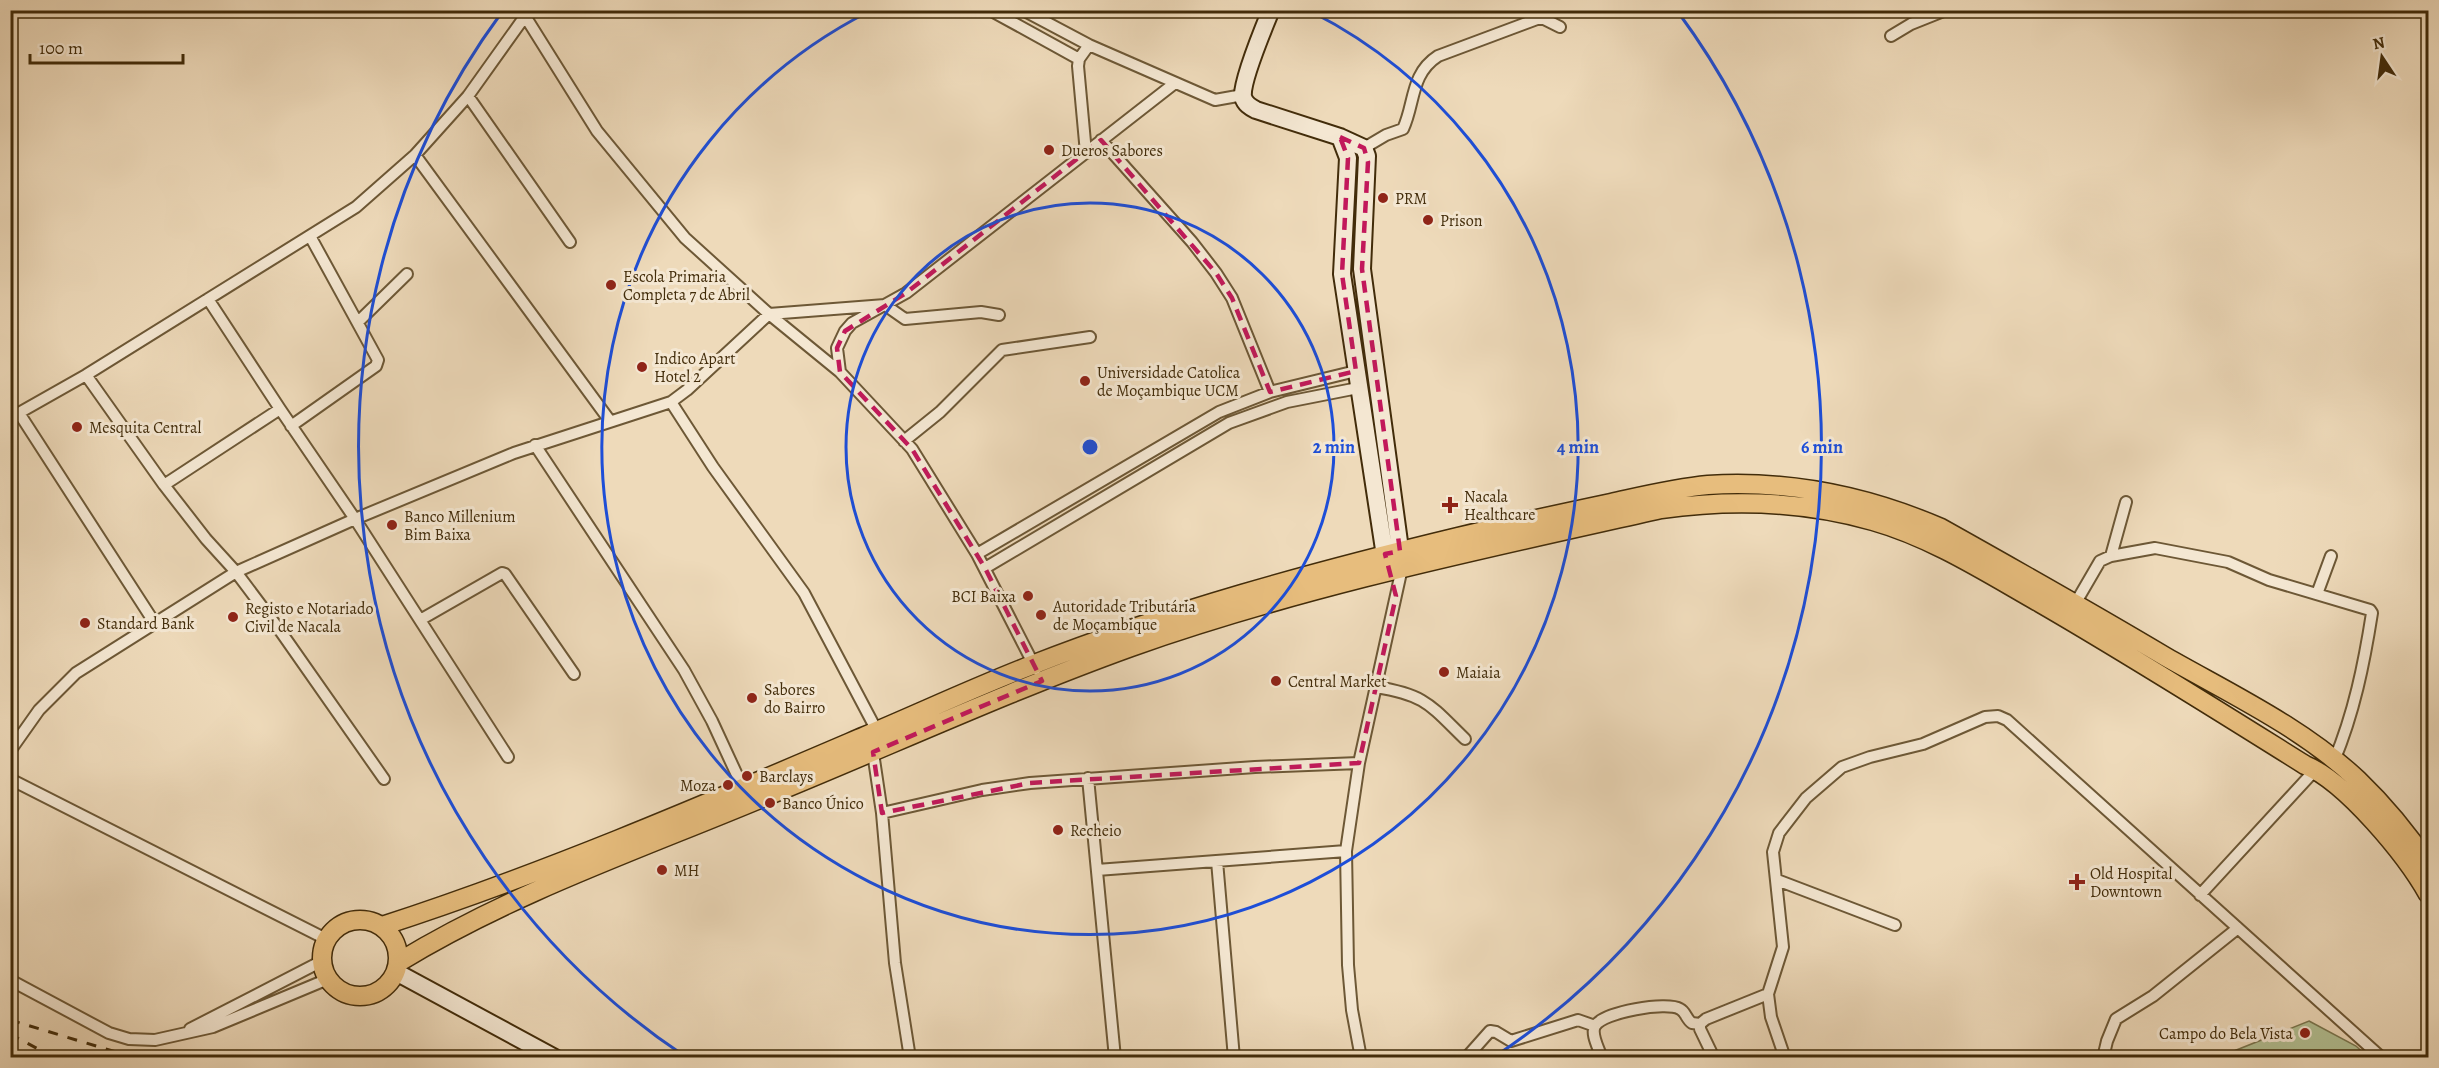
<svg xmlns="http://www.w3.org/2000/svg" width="2439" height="1068" font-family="Alegreya,serif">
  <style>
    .green { fill: #b3c194; stroke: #7a764f; stroke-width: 1.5 }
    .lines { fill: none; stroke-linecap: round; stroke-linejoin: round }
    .street-casing { stroke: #6d5836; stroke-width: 14 }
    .secondary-casing { stroke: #422c0a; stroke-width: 20 }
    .primary-casing { stroke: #422c0a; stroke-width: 21 }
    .street { stroke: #f4e7d2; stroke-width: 10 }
    .secondary { stroke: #f4e7d2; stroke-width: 16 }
    .primary { stroke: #e7bd7d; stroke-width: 18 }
    .rail { stroke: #422c0a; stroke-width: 3; stroke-dasharray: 10 10; stroke-linecap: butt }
    .marked { fill: none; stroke: #c2185b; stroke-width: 4.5; stroke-dasharray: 12 8; stroke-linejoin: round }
    .ring { fill: none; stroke: #1d4ed8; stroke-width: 3 }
    .poi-dot { fill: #8f2418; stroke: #f4e7d2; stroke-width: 2 }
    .labels { text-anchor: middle; stroke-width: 6; stroke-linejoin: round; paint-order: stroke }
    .poi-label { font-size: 16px; fill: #422c0a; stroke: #f4e7d2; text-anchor: start }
    .centre { fill: #1d4ed8; stroke: #f4e7d2; stroke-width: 3 }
    .ring-label { font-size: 18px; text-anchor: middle; font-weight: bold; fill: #1d4ed8; stroke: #f4e7d2; stroke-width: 6; stroke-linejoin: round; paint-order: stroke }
  </style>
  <rect width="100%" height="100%" fill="#eedaba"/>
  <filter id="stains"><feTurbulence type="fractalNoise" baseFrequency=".00333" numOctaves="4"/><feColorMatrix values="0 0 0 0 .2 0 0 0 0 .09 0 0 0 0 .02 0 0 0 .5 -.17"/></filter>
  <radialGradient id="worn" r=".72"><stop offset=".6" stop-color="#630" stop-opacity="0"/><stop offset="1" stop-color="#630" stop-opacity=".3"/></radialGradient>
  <path class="green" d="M2309 1021 2356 1046 2368 1057H2229L2234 1051Z"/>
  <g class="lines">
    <g class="street-casing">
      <path id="street" d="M990 10 1079 59
        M1023 10 1089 45 1215 100 1243 95
        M525 16 597 131 685 238 769 314 840 372 912 449 977 554 1036 669
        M1891 36 1911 24 1946 10
        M468 96 570 242
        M1101 140 1192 242 1216 273 1232 298 1270 392
        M1364 148 1386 135 1403 129C1415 104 1410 74 1438 56L1537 19H1544L1560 27
        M1086 153 1078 66 1079 59 1089 45
        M415 155 610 421
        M208 299 280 409 355 519 508 757
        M358 322 407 274
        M840 372 837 348 845 331 852 323 906 293 1175 83
        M86 375 164 485 206 539 236 572 281 632 384 779
        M671 402 713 467 804 593 877 731
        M19 413 154 622
        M10 418 86 375 356 207 415 155 468 96 528 12
        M291 426 376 366 378 360 310 236
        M904 441 940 412 1002 350 1090 337
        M535 445 684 670 712 721 743 788
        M164 485 280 409
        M977 554 1219 412 1270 392 1356 371
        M2111 556 2126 502
        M985 568 1229 423 1287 402 1358 388
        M2317 594 2331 556
        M2075 604 2100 561 2111 556 2155 548 2228 562 2269 580 2370 610 2372 613C2364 664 2354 713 2334 761
        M420 620 502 573 505 574 574 674
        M1376 687C1426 695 1430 705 1465 739
        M872 746 882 813 895 963 910 1058
        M10 751 39 710 76 673 236 572 355 519 514 453 671 402 687 390 769 314 885 305 905 319 981 312 999 315
        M1088 778 1115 1058
        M10 779 326 939
        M882 813 982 790 1030 783 1255 767 1359 763
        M1217 861 1234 1058
        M1097 870 1346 851
        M1777 880 1895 925
        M2200 895 2316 769
        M10 980 109 1033 129 1039 155 1040 213 1027 328 979
        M190 1029 322 961
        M1600 1053C1597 1045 1591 1033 1595 1026 1603 1012 1667 1001 1680 1009 1686 1012 1686 1019 1692 1023L1700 1024
        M1361 1058 1352 1010 1348 965 1346 851 1359 763 1402 568
        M1466 1058 1490 1031 1496 1032 1511 1041 1578 1020 1595 1026
        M1714 1058 1700 1029V1024L1706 1019 1768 994
        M1785 1058 1771 1017 1768 994 1783 947 1773 852 1779 833 1806 798 1842 767 1870 757 1923 744 1985 717 1998 716 2007 720 2382 1058
        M2103 1058 2107 1041 2116 1019 2153 996 2238 928"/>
    </g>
    <g class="secondary-casing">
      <path id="secondary" d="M1271 10C1264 27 1241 82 1243 97 1245 104 1250 107 1256 110L1340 137 1364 148 1367 156 1362 269 1402 564
        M1340 137 1348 158 1342 274 1387 569
        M396 972 555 1058"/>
    </g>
    <g class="primary-casing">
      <path id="primary" d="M322 958a38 38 0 1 1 76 0a38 38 0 1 1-76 0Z
        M382 926C546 873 706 804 865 736 920 713 975 687 1032 665 1170 611 1313 572 1458 537 1508 525 1559 514 1611 503 1643 496 1675 488 1708 485 1788 480 1867 496 1941 528 2016 570 2092 613 2166 657 2231 694 2303 728 2358 780 2384 805 2408 834 2428 864
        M399 962C512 893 640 849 762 798 885 748 1006 692 1131 647 1304 586 1483 549 1661 509 1733 499 1803 501 1873 521 1933 538 1987 573 2040 603 2130 655 2217 710 2305 765 2346 782 2406 855 2428 894"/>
    </g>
    <use href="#street" class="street"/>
    <use href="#secondary" class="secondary"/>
    <use href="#primary" class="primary"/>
    <path class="rail" d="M10 1020 136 1058
      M10 1034 55 1058"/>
  </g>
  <path class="marked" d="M1340 137 1364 148 1368 162 1362 269 1400 551 1385 554 1396 596 1359 763 1030 783 882 813 873 752 1042 681 985 568 912 449 840 372 837 348 845 331 906 293 1101 140 1216 273 1232 298 1270 392 1356 371 1342 274 1348 158Z"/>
  <g class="ring">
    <circle cx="1090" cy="447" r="244"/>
    <path d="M1312 12A488 488 0 1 1 868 12"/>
    <path d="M686 1057A732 732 0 0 1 502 12M1678 12A732 732 0 0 1 1494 1057"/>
  </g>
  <g class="poi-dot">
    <circle cx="1049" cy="150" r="6"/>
    <circle cx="1383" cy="198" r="6"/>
    <circle cx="1428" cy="220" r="6"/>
    <circle cx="611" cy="285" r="6"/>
    <circle cx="642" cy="367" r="6"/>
    <circle cx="1085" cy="381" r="6"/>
    <circle cx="77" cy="427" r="6"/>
    <path d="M1447 496h6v6h6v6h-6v6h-6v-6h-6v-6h6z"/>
    <circle cx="392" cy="525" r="6"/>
    <circle cx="1028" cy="596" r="6"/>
    <circle cx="1041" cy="615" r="6"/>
    <circle cx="233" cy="617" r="6"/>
    <circle cx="85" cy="623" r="6"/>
    <circle cx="1444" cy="672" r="6"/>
    <circle cx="1276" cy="681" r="6"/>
    <circle cx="752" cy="698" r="6"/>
    <circle cx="747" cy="776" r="6"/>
    <circle cx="728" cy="785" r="6"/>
    <circle cx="770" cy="803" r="6"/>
    <circle cx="1058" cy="830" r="6"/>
    <circle cx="662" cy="870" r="6"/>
    <path d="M2074 873h6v6h6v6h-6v6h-6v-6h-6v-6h6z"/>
    <circle cx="2305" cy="1033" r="6"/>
  </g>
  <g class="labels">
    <g class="poi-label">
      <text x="1061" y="156">Dueros Sabores</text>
      <text x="1395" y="204">PRM</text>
      <text x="1440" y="226">Prison</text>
      <text x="623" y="282">Escola Primaria<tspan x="623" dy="18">Completa 7 de Abril</tspan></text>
      <text x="654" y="364">Indico Apart<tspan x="654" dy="18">Hotel 2</tspan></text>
      <text x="1097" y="378">Universidade Catolica<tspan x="1097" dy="18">de Moçambique UCM</tspan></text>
      <text x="89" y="433">Mesquita Central</text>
      <text x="1464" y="502">Nacala<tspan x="1464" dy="18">Healthcare</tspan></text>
      <text x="404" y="522">Banco Millenium<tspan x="404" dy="18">Bim Baixa</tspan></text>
      <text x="1016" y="602" text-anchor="end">BCI Baixa</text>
      <text x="1053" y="612">Autoridade Tributária<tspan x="1053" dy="18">de Moçambique</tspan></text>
      <text x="245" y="614">Registo e Notariado<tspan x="245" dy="18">Civil de Nacala</tspan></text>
      <text x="97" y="629">Standard Bank</text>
      <text x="1456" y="678">Maiaia</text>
      <text x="1288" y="687">Central Market</text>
      <text x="764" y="695">Sabores<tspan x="764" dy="18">do Bairro</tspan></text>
      <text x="759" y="782">Barclays</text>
      <text x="716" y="791" text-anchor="end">Moza</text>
      <text x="782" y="809">Banco Único</text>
      <text x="1070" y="836">Recheio</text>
      <text x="674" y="876">MH</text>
      <text x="2090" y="879">Old Hospital<tspan x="2090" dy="18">Downtown</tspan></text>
      <text x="2293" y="1039" text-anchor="end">Campo do Bela Vista</text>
    </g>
  </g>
  <circle cx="1090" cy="447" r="9" class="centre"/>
  <g class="ring-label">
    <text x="1334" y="453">2 min</text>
    <text x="1578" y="453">4 min</text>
    <text x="1822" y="453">6 min</text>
  </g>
  <rect width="2439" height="1068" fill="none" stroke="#eedaba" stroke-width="36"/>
  <rect x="12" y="12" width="2415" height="1044" fill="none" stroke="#422c0a" stroke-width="3"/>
  <rect x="18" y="18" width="2403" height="1032" fill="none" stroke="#422c0a" stroke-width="1.5"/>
  <g transform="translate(2382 57) rotate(347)" stroke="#f4e7d2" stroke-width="4.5" paint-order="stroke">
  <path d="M0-4.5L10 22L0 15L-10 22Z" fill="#422c0a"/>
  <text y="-9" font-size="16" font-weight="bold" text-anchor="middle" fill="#422c0a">N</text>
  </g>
  <path d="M30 54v9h153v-9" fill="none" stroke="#422c0a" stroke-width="3"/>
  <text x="39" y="54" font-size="18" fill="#422c0a" stroke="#f4e7d2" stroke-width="4.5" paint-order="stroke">100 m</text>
  <rect width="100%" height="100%" filter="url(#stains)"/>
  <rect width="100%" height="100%" fill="url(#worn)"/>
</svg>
